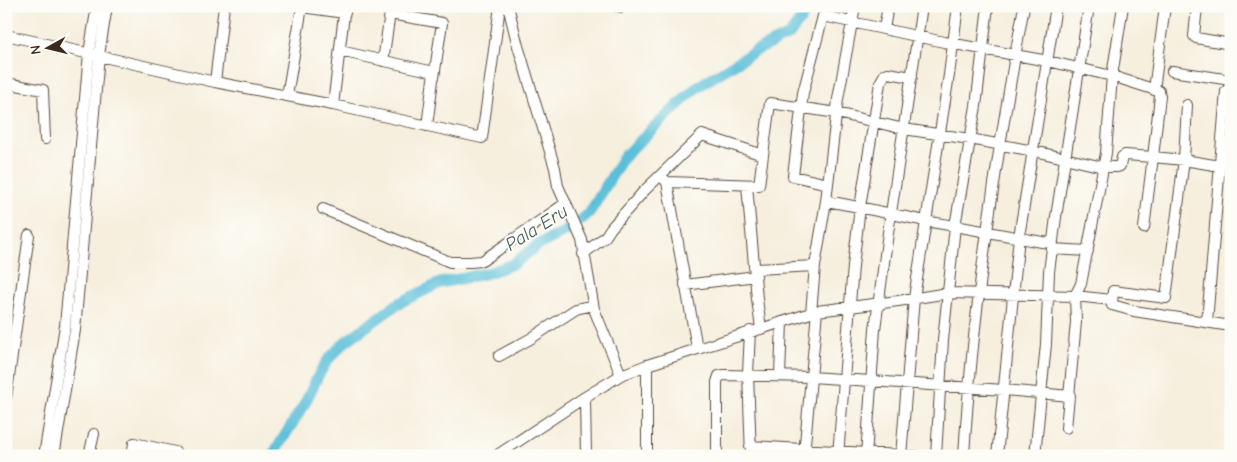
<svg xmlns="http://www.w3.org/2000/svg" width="1237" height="462" font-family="'Comic Neue',sans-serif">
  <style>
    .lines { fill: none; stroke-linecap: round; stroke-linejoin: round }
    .river { stroke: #5bbfd9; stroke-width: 11 }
    .minor-casing { stroke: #57483b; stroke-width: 12 }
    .minor { stroke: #fff; stroke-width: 10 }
    .labels { text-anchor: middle; stroke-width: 4; stroke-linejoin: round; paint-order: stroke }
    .water-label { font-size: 19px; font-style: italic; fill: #465e5f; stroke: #fdfcf7 }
  </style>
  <rect width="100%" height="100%" fill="#fdfcf7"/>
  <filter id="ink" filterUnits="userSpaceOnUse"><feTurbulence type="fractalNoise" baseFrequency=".02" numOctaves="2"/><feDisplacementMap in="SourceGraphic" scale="10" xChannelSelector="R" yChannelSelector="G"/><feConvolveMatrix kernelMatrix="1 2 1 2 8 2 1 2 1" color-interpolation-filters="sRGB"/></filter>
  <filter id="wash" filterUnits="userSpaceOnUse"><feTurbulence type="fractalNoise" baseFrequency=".0096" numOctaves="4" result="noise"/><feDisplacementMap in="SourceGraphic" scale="20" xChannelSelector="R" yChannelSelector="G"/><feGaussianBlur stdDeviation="1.12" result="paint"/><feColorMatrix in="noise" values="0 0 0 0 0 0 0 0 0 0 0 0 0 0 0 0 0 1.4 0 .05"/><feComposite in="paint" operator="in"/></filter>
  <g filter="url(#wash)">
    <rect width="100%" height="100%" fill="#f6efde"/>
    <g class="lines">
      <path class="river" d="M272 456 304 405 318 376 327 361 345 342 399 303 440 283 488 273 513 264 540 244 572 228 590 212 624 156 697 87 757 50 789 35 811 6"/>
    </g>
  </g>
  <g filter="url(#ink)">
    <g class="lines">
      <g class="minor-casing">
        <path id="minor" d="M508 6 518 46 555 168 558 186 582 240 594 309 621 375 585 397 586 456
          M617 6 622 7
          M855 6 838 99 826 201C870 208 912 220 955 226L976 106 988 6
          M1197 6 1194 36 1196 38 1231 44
          M390 14 442 23 434 77
          M884 29 888 6
          M6 35 215 82 333 105 482 138 500 6
          M340 51 434 72 427 126
          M383 61 391 6
          M1172 71 1231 80
          M215 82 224 6
          M6 83 43 90 45 139
          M1154 90 1165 6
          M287 96 302 7 345 13
          M333 105 345 6
          M1187 105 1184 160 1220 166
          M663 178 667 182 759 185 763 155
          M667 182 697 348
          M828 184 793 176 803 93 823 16 944 42 1048 61 1112 76 1159 91 1160 96 1153 157 1184 160 1166 298 1113 291 1112 305 1134 311 1231 326
          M747 185 757 299 761 329
          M323 209 450 262H470L482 261 566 203
          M1052 249 1088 251
          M583 254 605 237 611 228 644 191 702 135 763 155 770 103 837 113 904 129 970 139 1034 151 1103 167H1117L1120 166 1122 157 1125 155 1153 157 1144 228
          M755 269 815 266
          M685 285 756 276
          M811 313 815 266 826 201
          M1207 322 1226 91
          M750 331 748 374 751 456
          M499 356 530 339 576 309 593 305
          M647 365 817 311 898 301 948 293 1075 296 1112 300
          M621 375 647 365V456
          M780 375 782 322
          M6 398 29 235
          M1066 428 1076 322 1075 296 1081 284 1106 153 1112 76 1123 6
          M750 446 916 456
          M804 455 817 311
          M44 456 65 326 89 53 97 6
          M54 456 75 330 99 55 107 6
          M89 456 94 434
          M132 456 134 443 175 452V456
          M499 456V454L585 397
          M717 456V382L719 376 724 375 811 377 1004 390 1070 396
          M838 456 853 266 860 207 880 83 885 74 888 73 912 77
          M866 456 875 329 888 233 922 6
          M901 456 914 298 949 75 958 6
          M936 456 943 340 955 226 1042 242 1053 243
          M964 456C973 304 997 155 1024 6
          M997 456 1019 237 1056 6
          M1035 456 1046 344 1049 272 1056 217 1089 6"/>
      </g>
      <use href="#minor" class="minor"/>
    </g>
  </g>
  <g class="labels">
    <g class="water-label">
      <text transform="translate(536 227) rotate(-32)" y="7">Pala Eru</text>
    </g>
  </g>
  <rect width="1237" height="462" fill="none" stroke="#fdfcf7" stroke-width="25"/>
  <g transform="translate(48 48) rotate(262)" stroke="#fdfcf7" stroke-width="4" paint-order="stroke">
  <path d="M0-4L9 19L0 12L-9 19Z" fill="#3b2a1e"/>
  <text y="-8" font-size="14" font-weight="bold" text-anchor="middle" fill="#3b2a1e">N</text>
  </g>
</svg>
